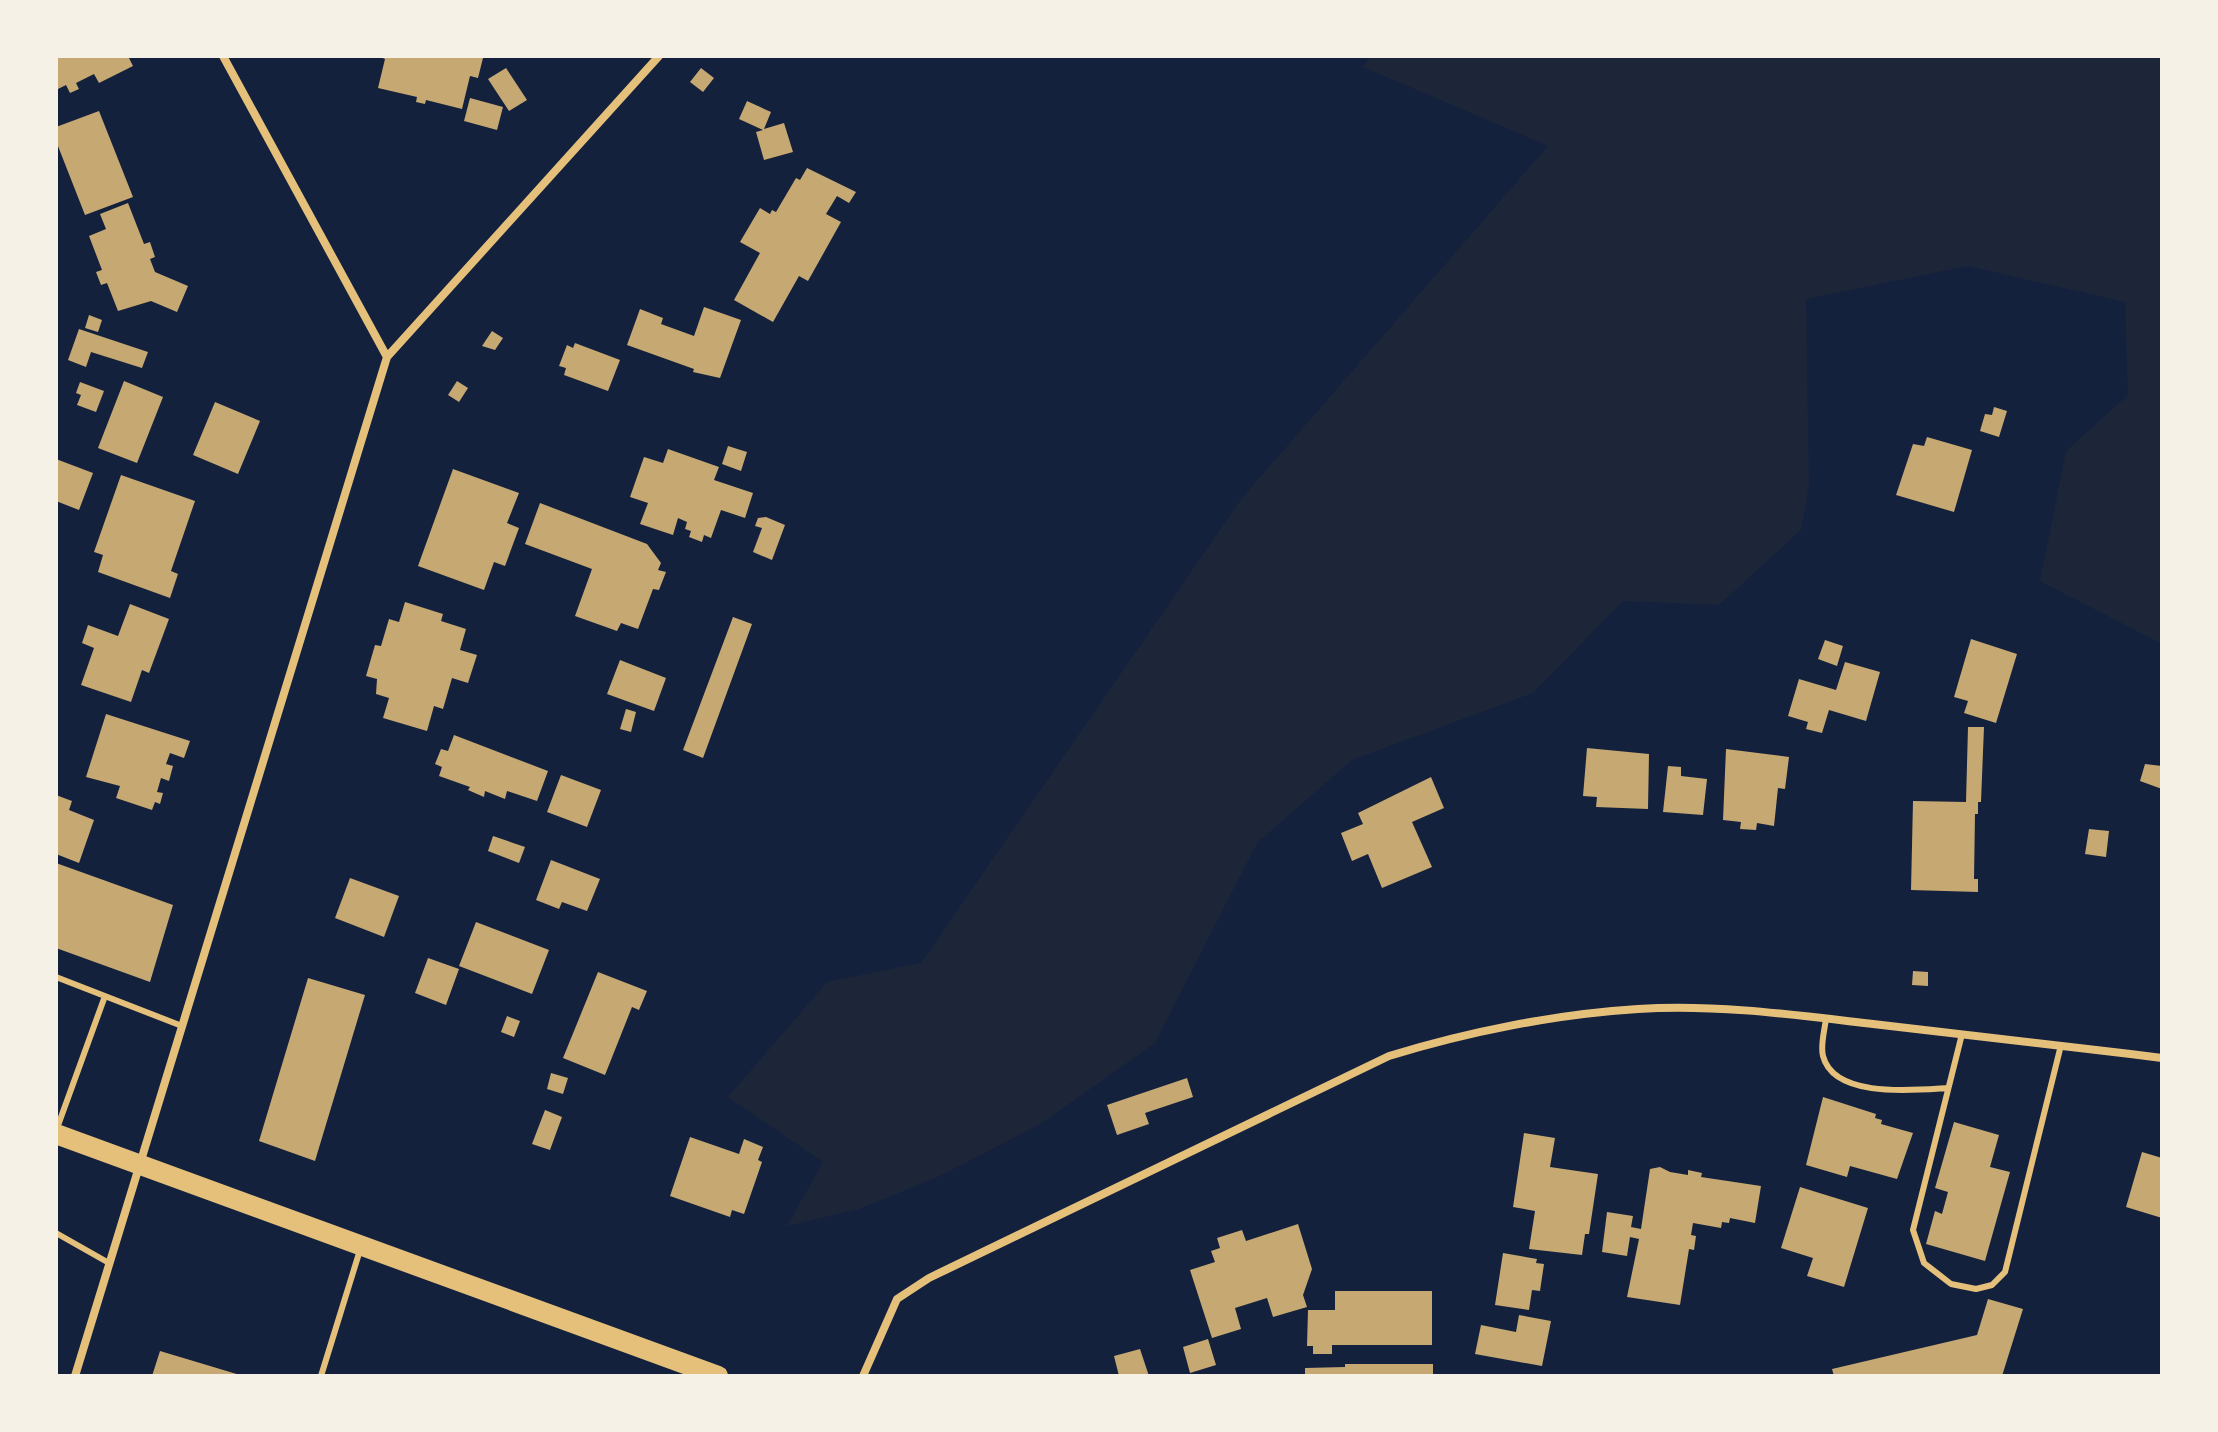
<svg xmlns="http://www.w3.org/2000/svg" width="2218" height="1432" font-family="'Alegreya Sans',sans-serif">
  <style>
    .green { fill: #1d2539 }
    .building { fill: #c6a872 }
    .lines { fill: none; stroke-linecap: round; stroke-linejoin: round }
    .service { stroke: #e5c07b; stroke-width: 6 }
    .minor { stroke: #e5c07b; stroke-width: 8 }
    .primary { stroke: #e5c07b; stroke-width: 20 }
  </style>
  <rect width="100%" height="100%" fill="#14213d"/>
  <path class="green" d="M1371 56H2162V644L2040 581 2066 451 2128 395 2125 302 1968 266 1806 299 1809 485 1801 530 1719 605 1623 601 1533 693 1352 760 1257 843 1155 1043 1042 1123 940 1176 859 1209 787 1226 823 1162 728 1097 827 982 921 963 1242 498 1548 146 1363 67Z"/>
  <path class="building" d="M56 56H128L133 66 99 83 94 74 76 83 79 89 70 93 66 85 56 90Z
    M378 56H475L483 58 478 78 470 76 462 109 426 100 425 104 416 102 417 97 378 88 385 59Z
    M506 68 527 100 509 111 488 79Z
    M701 68 714 78 703 92 690 82Z
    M470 98 503 107 497 130 464 121Z
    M747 101 771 112 764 129 784 123 793 152 764 160 756 132 763 130 739 119Z
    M99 111 133 197 85 215 56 141V127Z
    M807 168 856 192 849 203 837 196 826 214 841 222 808 281 799 276 773 322 734 300 760 253 740 242 760 208 770 214 772 210 776 212 796 178 800 180Z
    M128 203 144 244 150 242 155 257 150 259 155 272 188 286 177 312 151 301 118 311 107 283 101 285 96 272 102 270 89 236 106 229 100 214Z
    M704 307 741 320 720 378 693 372 694 369 627 345 640 309 663 318 661 324 694 336Z
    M89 315 102 320 98 332 85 328Z
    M79 329 148 352 142 368 91 352 86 367 68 360Z
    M492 331 503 338 495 350 482 346Z
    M575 343 620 360 608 391 564 375 566 368 559 366 567 345 573 348Z
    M124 381 163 397 137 463 98 448Z
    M457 381 468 388 459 402 448 395Z
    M80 382 104 391 96 412 77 405 81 395 76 393Z
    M215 402 260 421 238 474 193 455Z
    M1994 407 2007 411 1999 437 1980 431 1985 414 1992 415Z
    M1927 437 1972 450 1954 512 1896 495 1913 444 1924 446Z
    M728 446 747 452 741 471 722 464Z
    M668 449 719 467 714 480 753 493 745 518 721 510 711 538 704 535 702 542 689 537 691 531 685 529 687 522 678 518 673 535 640 524 648 503 630 497 644 457 663 463Z
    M56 459 93 473 79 510 56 501Z
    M453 469 519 493 507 523 519 528 505 566 494 562 484 590 418 566Z
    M121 475 195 501 171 571 178 574 170 598 98 572 103 555 94 552Z
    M540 503 647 544 661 563 658 570 666 572 659 590 653 589 638 629 621 623 617 631 575 616 592 569 525 544Z
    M766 517 785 525 772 560 753 552 762 528 755 526 758 518Z
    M405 602 443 614 441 621 466 629 460 650 477 655 468 683 452 678 443 709 434 706 427 731 383 718 389 698 376 694 377 679 366 676 375 645 381 646 389 619 399 622Z
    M130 604 169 619 149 673 142 670 131 702 81 685 94 648 82 643 88 625 118 636Z
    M733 617 752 624 703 758 683 750Z
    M1971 639 2017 654 1996 723 1964 713 1968 701 1954 697Z
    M1825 640 1843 646 1837 666 1818 659Z
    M620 660 666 678 654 711 607 694Z
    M1845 662 1880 672 1866 721 1829 710 1822 733 1806 729 1808 722 1788 716 1799 679 1836 690Z
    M626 709 636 712 631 732 620 729Z
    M106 714 190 741 184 758 170 753 166 764 173 766 169 781 161 778 157 792 163 793 160 804 155 802 152 810 116 798 120 786 86 777Z
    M1968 727H1984L1981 802H1978V814H1975L1974 879H1978V892L1911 890 1913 801 1966 802Z
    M454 735 548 771 537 801 507 791 505 799 485 791 484 797 468 790 470 787 439 776 442 767 435 764 441 749 448 751Z
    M1587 748 1649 754 1648 809 1596 807 1597 797 1583 796Z
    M1726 749 1789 757 1785 789 1778 788 1774 826 1757 823 1756 830 1740 829 1741 822 1723 820Z
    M2145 764 2162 766V789L2140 781Z
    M1668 766 1681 767V776L1707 779 1703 815 1663 812Z
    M561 775 601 790 587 827 547 812Z
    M1431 777 1444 808 1412 822 1432 867 1382 888 1368 854 1352 861 1341 833 1363 824 1358 813Z
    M56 795 72 801 69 810 94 820 79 863 56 854Z
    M2089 829 2109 831 2106 857 2085 854Z
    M493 836 525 847 519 863 488 851Z
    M551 860 600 879 587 911 562 902 559 909 536 900Z
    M56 863 173 905 150 982 56 948Z
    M350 878 399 896 384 937 335 918Z
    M476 922 549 950 532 994 459 966Z
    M428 958 459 969 446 1005 415 993Z
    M1913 971 1928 972V986L1912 985Z
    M598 972 647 991 639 1010 632 1007 605 1075 563 1058Z
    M308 978 365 995 315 1161 259 1141Z
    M507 1016 520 1021 514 1037 501 1032Z
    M551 1073 568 1078 563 1094 547 1089Z
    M1187 1078 1193 1097 1145 1113 1149 1124 1117 1135 1107 1105Z
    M1823 1097 1876 1114 1875 1118 1882 1120 1881 1124 1913 1133 1897 1179 1850 1166 1847 1177 1806 1165Z
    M545 1110 562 1117 550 1150 532 1144Z
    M1954 1122 1999 1135 1990 1167 2010 1172 1985 1261 1926 1244 1935 1211 1942 1214 1948 1192 1935 1188Z
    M1524 1133 1555 1138 1550 1167 1598 1174 1589 1234H1585L1582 1255 1529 1249 1535 1211 1513 1207Z
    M690 1137 739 1154 744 1139 763 1147 758 1160 762 1162 744 1214 732 1210 730 1217 670 1196Z
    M2142 1152 2162 1158V1218L2126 1207Z
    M1660 1167 1670 1172 1688 1175V1170L1702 1173 1701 1177 1761 1186 1755 1223 1730 1218 1729 1223 1722 1222 1721 1228 1693 1223 1691 1235 1696 1236 1694 1250 1689 1249 1680 1305 1627 1297 1639 1239 1630 1237 1627 1256 1602 1252 1607 1212 1633 1216 1631 1227 1641 1229 1650 1169Z
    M1800 1187 1868 1208 1844 1287 1807 1276 1813 1258 1781 1248Z
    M1298 1224 1312 1269 1303 1295 1307 1307 1273 1317 1267 1298 1235 1308 1241 1329 1212 1338 1190 1270 1215 1262 1211 1251 1220 1248 1217 1238 1242 1230 1246 1241Z
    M1503 1253 1537 1259 1536 1263 1544 1264 1540 1291 1532 1290 1529 1310 1495 1305Z
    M1335 1291H1432V1345H1332V1354H1313V1346H1307L1308 1310H1335Z
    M1988 1299 2023 1309 2002 1376H1834L1832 1369 1977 1335Z
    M1519 1315 1551 1321 1542 1366 1475 1354 1481 1325 1516 1332Z
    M1208 1339 1216 1365 1190 1373 1183 1347Z
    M1140 1349 1149 1376H1119L1114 1356Z
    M160 1351 240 1375V1376H152Z
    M1345 1364H1433V1376H1305V1368L1345 1367Z"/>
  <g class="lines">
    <path class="service" d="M56 977 182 1026
      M1826 1018C1825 1029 1820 1045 1823 1056 1834 1099 1915 1090 1948 1088
      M1962 1034 1913 1230 1924 1263 1951 1284 1976 1289 1992 1285 2005 1272 2061 1045
      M56 1131 105 996
      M56 1233 109 1263
      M321 1376 360 1250"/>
    <path class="minor" d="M223 56 387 357
      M75 1376 387 357 659 56
      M863 1376 897 1299 929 1278 1389 1056C1467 1032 1556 1014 1638 1009 1716 1004 1796 1015 1873 1024 1970 1035 2066 1046 2162 1058"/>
    <path class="primary" d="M56 1134 718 1376"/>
  </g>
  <rect width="2218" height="1432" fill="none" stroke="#f6f1e7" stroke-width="116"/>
</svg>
